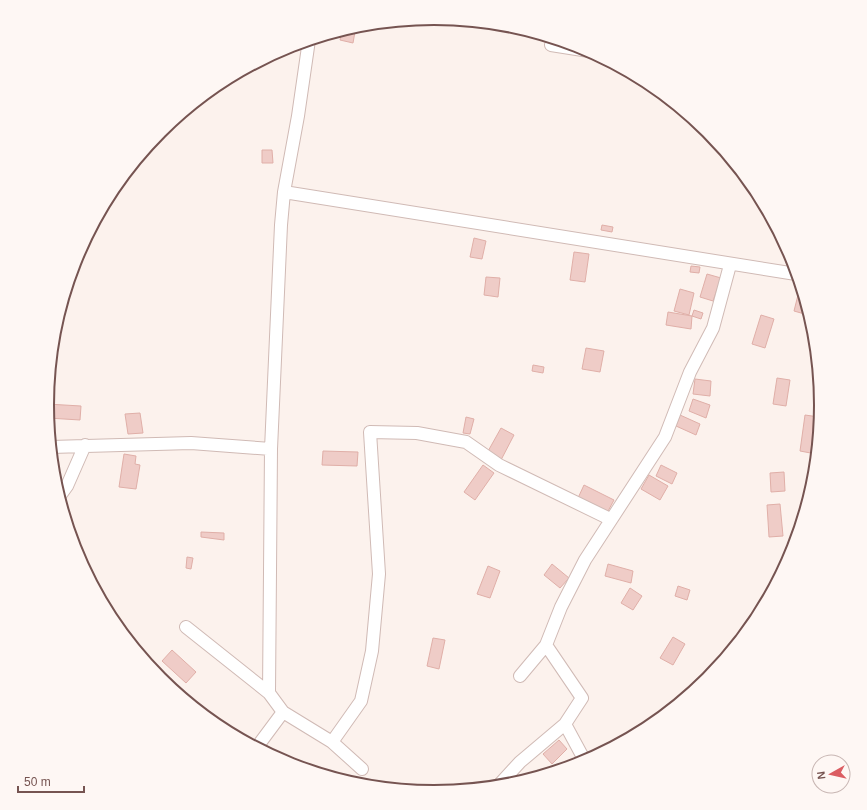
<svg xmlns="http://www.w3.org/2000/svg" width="867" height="810" font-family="Helvetica,sans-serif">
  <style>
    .building { fill: #efccc7; stroke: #e0afa8 }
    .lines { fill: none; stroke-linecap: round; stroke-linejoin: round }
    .minor-casing { stroke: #d0bab5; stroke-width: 14 }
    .minor { stroke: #fff; stroke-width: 12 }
    .rim { fill: none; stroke: #765451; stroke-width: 2 }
  </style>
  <rect width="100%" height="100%" fill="#fcf2ed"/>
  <path class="building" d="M356 26 353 43 340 40 342 30Z
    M262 150H272L273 163H262Z
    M602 225 613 227 612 232 601 230Z
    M474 238 486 241 482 259 470 257Z
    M574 252 589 254 585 282 570 280Z
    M691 266 700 267 699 273 690 272Z
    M707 274 721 278 713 301 700 297Z
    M486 277 500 278 498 297 484 295Z
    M800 287 808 313V315L794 311Z
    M680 289 694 293 689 315 674 311Z
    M694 310 703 313 701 319 692 316Z
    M668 312 692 316 691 329 666 325Z
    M761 315 774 319 765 348 752 344Z
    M586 348 604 351 600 372 582 369Z
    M533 365 544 367 543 373 532 371Z
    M777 378 790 380 786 406 773 404Z
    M695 379 711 381 710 396 693 394Z
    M693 399 710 405 706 418 689 411Z
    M47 404 81 406 80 420 48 418Z
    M140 413 143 433 128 434 125 414Z
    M680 415 700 424 696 435 676 426Z
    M805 415 819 417 816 454 800 451Z
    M466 417 474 419 470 434 463 433Z
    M501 428 514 435 501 460 487 453Z
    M323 451 358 452 357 466 322 465Z
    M124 454 136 456 135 464 140 465 136 489 119 487Z
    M483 465 494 473 475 500 464 492Z
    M661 465 677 473 672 484 656 476Z
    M784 472 785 491 771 492 770 473Z
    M649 475 668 486 660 500 641 489Z
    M584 485 614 500 607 513 578 498Z
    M780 504 783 536 769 537 767 505Z
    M201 532 224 533V540L201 537Z
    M187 557 193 558 191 569 186 568Z
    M552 564 569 578 560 588 544 575Z
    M608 564 633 571 631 583 605 576Z
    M488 566 500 571 490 598 477 594Z
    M678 586 690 590 687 600 675 596Z
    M630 588 642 596 633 610 621 603Z
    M673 637 685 644 673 665 660 658Z
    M433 638 445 640 439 669 427 666Z
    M172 650 196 672 186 683 162 661Z
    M559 740 567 749 552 764 543 754Z"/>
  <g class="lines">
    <g class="minor-casing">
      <path id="minor" d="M551 45 589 51
        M284 192 796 274
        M51 447 191 443 271 449
        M59 497 67 486 85 445
        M186 627 269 693 283 712 332 742 362 769
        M520 676 546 645 561 607 585 560 665 437 690 372 713 328 730 265
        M269 693 271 449 281 225 284 192 298 116 309 40
        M565 724 585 761
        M332 742 361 701 372 651 379 574 370 432 417 433 466 442 499 465 610 519
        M257 747 283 712
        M498 786 520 762 565 724 582 698 546 645"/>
    </g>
    <use href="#minor" class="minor"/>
  </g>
  <path d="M0 0H867V810H0ZM54 405a380 380 0 1 1 760 0a380 380 0 1 1-760 0Z" fill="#fef7f4" fill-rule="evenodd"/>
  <path class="rim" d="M54 405a380 380 0 1 1 760 0a380 380 0 1 1-760 0Z"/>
  <g transform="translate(831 774) rotate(262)"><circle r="19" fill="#fef7f4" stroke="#c8b6b3"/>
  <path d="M0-3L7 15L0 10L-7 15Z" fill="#db5d62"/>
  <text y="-6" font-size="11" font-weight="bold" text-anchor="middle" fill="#765451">N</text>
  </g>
  <path d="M18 786v6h66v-6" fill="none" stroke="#765451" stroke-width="2"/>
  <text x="24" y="786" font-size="12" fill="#765451" stroke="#fef7f4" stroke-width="3" paint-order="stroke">50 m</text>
</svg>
